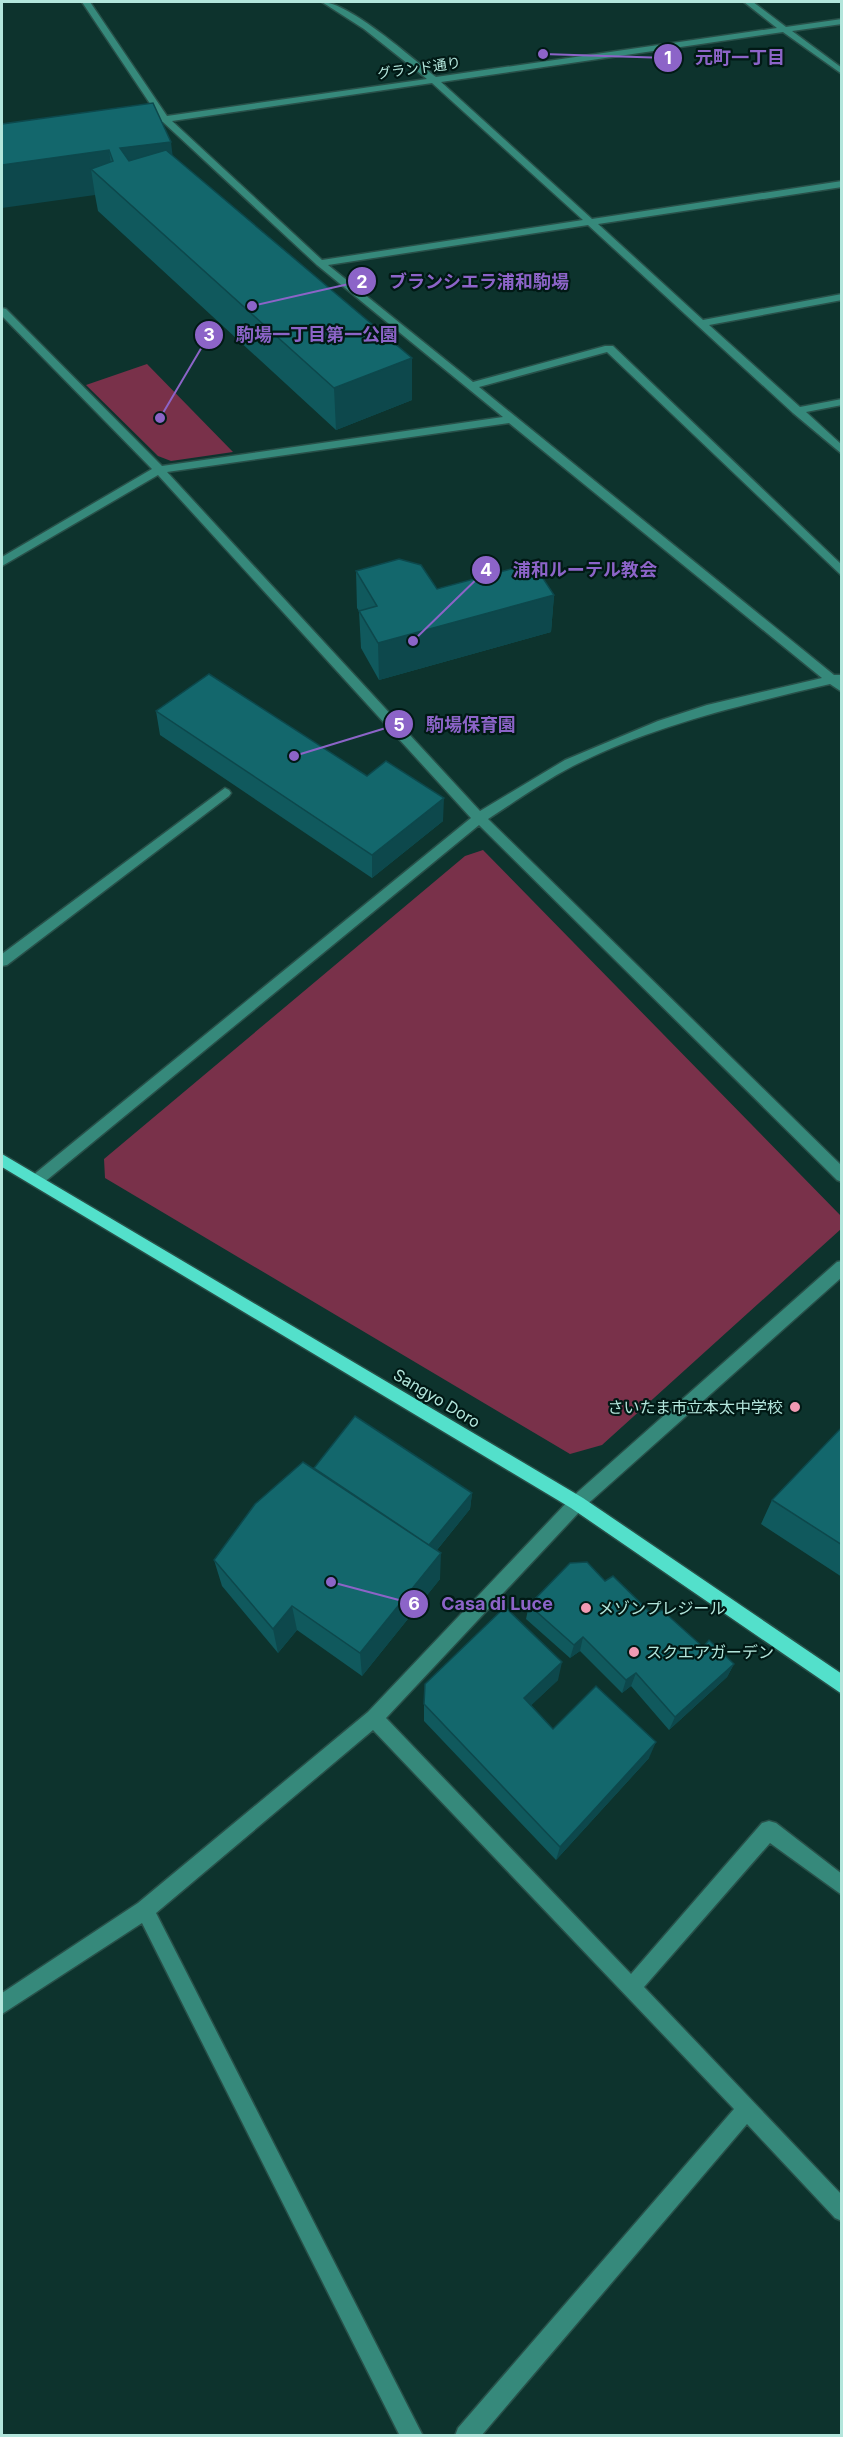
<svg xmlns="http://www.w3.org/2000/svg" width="843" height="2437" font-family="Inter,'Noto Sans JP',sans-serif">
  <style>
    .green { fill: #79314a }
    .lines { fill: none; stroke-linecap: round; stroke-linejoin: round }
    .minor-casing { stroke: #285049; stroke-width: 3 }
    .major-casing { stroke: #285049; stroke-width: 3 }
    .minor { fill: #36897b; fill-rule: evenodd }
    .major { fill: #53e0cb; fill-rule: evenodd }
    .wall { fill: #10595d }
    .shaded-wall { fill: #0d484c }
    .building { fill: #13676c; stroke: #0d484c; stroke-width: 1.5 }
    .poi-dot { fill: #f19ab3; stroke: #011915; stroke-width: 2 }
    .labels { text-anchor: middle; stroke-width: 4.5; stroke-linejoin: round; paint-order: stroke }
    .far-street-label { font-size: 14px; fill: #b3e6dc; stroke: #011915 }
    .street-label { font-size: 16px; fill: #b3e6dc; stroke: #011915 }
    .poi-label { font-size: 16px; fill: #b3e6dc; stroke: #011915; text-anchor: start }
    .leader { fill: none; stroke: #8c64c8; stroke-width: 2 }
    .callout-dot { fill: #8c64c8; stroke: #011915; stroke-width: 2 }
    .mark-label { font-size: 18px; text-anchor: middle; font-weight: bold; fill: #fff }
    .callout-label { font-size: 18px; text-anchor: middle; font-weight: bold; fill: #8c64c8; stroke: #011915; stroke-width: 4.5; stroke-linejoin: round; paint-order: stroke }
  </style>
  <rect width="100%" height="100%" fill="#0d332d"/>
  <path class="green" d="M147 364 233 452 171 461 158 456 86 385Z
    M483 850 841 1216V1229L602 1445 570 1454 105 1178 104 1159 465 856Z"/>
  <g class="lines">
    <g class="minor-casing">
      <path id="minor" d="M82 2H90L167 116 427 79 364 29 322 2C349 2 413 59 436 77L777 28 744 2H753L786 27 842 19V24L792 31 842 68V74L783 32 441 82 592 219 842 181V187L598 224 703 320 842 294V300L709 325 800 407 842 399V405L806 412 842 445V454L793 413 588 225 328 265 473 382 605 346H613L842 565V576L607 352 479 387 834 675H842V692L830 684C742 705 654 725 573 766 544 781 516 801 488 819L842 1166V1182L837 1180 479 825 42 1184 37 1186 32 1184 30 1180 32 1176 471 818 158 475 2 566V557L152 469 2 316V308L6 309 162 466 503 417 317 265 163 122H156V118L159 117ZM432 83 583 220 322 260 172 121ZM509 423 822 678 707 705 658 721 565 760 480 811 167 472Z
        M225 788 229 790 231 793 229 796 7 965 2 966V954Z
        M842 1261V1277L583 1508 386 1718 631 1974 762 1823 769 1821 776 1823 842 1874V1895L770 1843 644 1987 842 2195V2221L835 2218 747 2124 481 2436H455L458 2428 734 2109 373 1730 156 1913 423 2436H400L142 1923 2 2014V1993L138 1903 368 1712 571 1498 837 1262Z"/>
    </g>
    <g class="major-casing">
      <path id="major" d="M2 1154 583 1498 842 1674V1694L571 1508 2 1167Z"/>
    </g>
    <use href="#minor" class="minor"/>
    <use href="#major" class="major"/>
  </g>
  <path class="wall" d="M2 124 172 155 412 400 336 430 98 211 95 195Z
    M356 571 437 589 554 595 551 632 379 680 361 648 359 611 357 608Z
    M156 711 367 776 443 821 372 878 160 735Z
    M842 1427V1577L761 1524 772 1500Z
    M314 1468 472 1493 470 1509 437 1550 440 1579 362 1676 297 1630 278 1653 222 1586 214 1560Z
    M605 1581 652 1614 703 1647 734 1664 727 1677 669 1730 631 1686 622 1693 580 1651 570 1658 526 1619 529 1605Z
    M558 1680 531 1705 553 1729 649 1758 556 1860 424 1721V1704Z"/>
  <path class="shaded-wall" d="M171 142 176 184 126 190 120 148Z
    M109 150 115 191 91 169 95 195 2 208V165Z
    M412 358V400L336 430 334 388Z
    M554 595 551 632 379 680 378 643Z
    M444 798 443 821 372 878V855Z
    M472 1493 470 1509 427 1562V1547Z
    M441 1553 440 1579 362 1676 360 1653Z
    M292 1606 297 1630 278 1653 273 1629Z
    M583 1637 580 1651 570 1658 574 1645Z
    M562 1662 558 1680 521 1715 524 1698Z
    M734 1664 727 1677 669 1730 675 1717Z
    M636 1673 631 1686 622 1693 626 1680Z
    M656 1742 649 1758 556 1860 560 1847Z"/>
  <path class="building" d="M153 103 171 142 120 148 129 161 166 150 412 358 334 388 91 169 113 161 109 150 2 165V124Z
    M399 559 421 565 437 589 533 563 554 595 378 643 359 611 377 606 356 571Z
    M209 674 367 776 386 761 444 798 372 855 156 711Z
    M355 1416 472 1493 429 1545 314 1468Z
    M842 1427V1545L772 1500Z
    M303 1462 441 1553 360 1653 292 1606 273 1629 214 1560 255 1504Z
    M587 1562 605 1581 613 1576 652 1614 662 1610 703 1647 709 1640 734 1664 675 1717 636 1673 626 1680 583 1637 574 1645 529 1605 570 1563Z
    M505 1607 562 1662 524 1698 553 1729 596 1686 656 1742 560 1847 424 1704 425 1684Z"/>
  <g class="poi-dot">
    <circle cx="795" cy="1407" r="6"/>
    <circle cx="586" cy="1608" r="6"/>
    <circle cx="634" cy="1652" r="6"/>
  </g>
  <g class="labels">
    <g class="far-street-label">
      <text transform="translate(419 68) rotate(-8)" y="5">グランド通り</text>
    </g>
    <g class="street-label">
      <text transform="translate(437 1398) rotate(31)" y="6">Sangyo Doro</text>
    </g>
    <g class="poi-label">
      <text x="783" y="1413" text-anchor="end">さいたま市立本太中学校</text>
      <text x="598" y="1614">メゾンプレジール</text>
      <text x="646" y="1658">スクエアガーデン</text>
    </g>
  </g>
  <path class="leader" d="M543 54L668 58M252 306L362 281M160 418L209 335M413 641L486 570M294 756L399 724M331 1582L414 1604"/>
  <g class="callout-dot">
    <circle cx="543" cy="54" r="6"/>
    <circle cx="252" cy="306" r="6"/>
    <circle cx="160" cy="418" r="6"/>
    <circle cx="413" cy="641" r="6"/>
    <circle cx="294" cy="756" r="6"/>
    <circle cx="331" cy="1582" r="6"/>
    <circle cx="668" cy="58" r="15"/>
    <circle cx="362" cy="281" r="15"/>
    <circle cx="209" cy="335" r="15"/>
    <circle cx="486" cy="570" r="15"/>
    <circle cx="399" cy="724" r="15"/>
    <circle cx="414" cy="1604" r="15"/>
  </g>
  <g class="mark-label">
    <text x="668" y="64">1</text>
    <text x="362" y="288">2</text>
    <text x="209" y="341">3</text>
    <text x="486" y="576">4</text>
    <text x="399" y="731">5</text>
    <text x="414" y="1610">6</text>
  </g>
  <g class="callout-label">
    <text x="740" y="64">元町一丁目</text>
    <text x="479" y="288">ブランシエラ浦和駒場</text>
    <text x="317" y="341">駒場一丁目第一公園</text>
    <text x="585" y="576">浦和ルーテル教会</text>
    <text x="471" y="731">駒場保育園</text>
    <text x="497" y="1610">Casa di Luce</text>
  </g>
  <rect width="843" height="2437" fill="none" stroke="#b3e6dc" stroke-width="6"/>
</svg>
